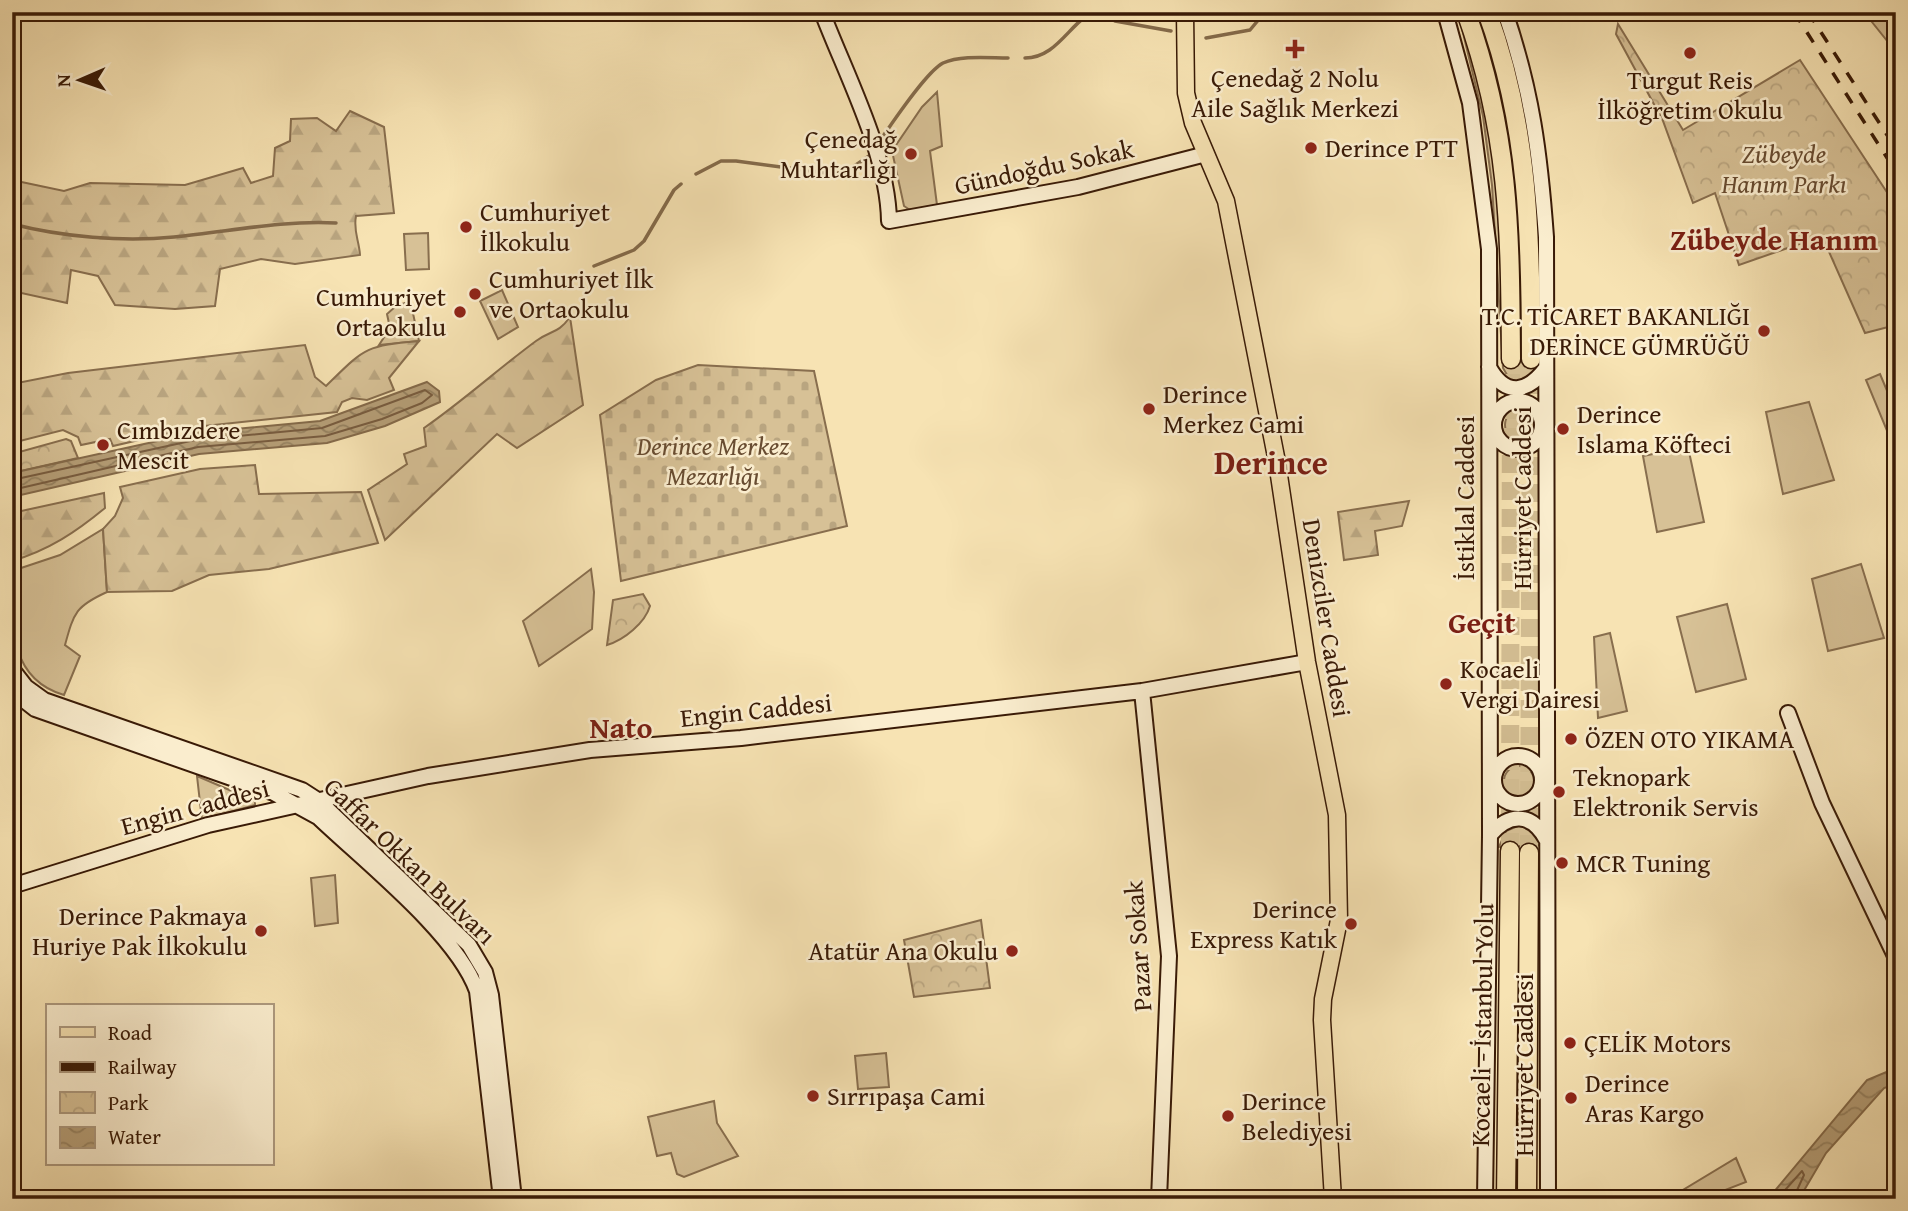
<svg xmlns="http://www.w3.org/2000/svg" width="1908" height="1211" font-family="'Gentium Book Plus',serif">
  <style>
    .grass { fill: #d7c196; stroke: #886e4e; stroke-width: 2 }
    .forest { fill: url(#forest-firs); stroke: #886e4e; stroke-width: 2 }
    .cemetery { fill: url(#cemetery-stones); stroke: #886e4e; stroke-width: 2 }
    .park { fill: url(#park-crowns); stroke: #886e4e; stroke-width: 2 }
    .water { fill: url(#water-waves); stroke: #846a4a; stroke-width: 2 }
    .lines { fill: none; stroke-linecap: round; stroke-linejoin: round }
    .shore { stroke: #785c3f; stroke-width: 2 }
    .stream { stroke: #846a4a; stroke-width: 3.5 }
    .highway-tunnel { stroke: #d1bb90; stroke-width: 18; stroke-dasharray: 18 9; stroke-linecap: butt }
    .secondary-casing { stroke: #391a06; stroke-width: 18 }
    .primary-casing { stroke: #391a06; stroke-width: 19 }
    .highway-casing { stroke: #391a06; stroke-width: 21 }
    .secondary { stroke: #faedce; stroke-width: 14 }
    .primary { stroke: #f7e3b3; stroke-width: 16 }
    .highway { stroke: #f7e3b3; stroke-width: 18 }
    .rail { stroke: #391a06; stroke-width: 3.5; stroke-dasharray: 12 12; stroke-linecap: butt }
    .poi-dot { fill: #8f2418; stroke: #faedce; stroke-width: 2.5 }
    .labels { text-anchor: middle; stroke-width: 5; stroke-linejoin: round; paint-order: stroke }
    .poi-label { font-size: 26px; fill: #391a06; stroke: #faedce; text-anchor: start }
    .park-label { font-size: 26px; font-style: italic; fill: #684c31; stroke: #faedce }
    .street-label { font-size: 26px; fill: #391a06; stroke: #faedce }
    .quarter-label { font-size: 30px; font-weight: bold; fill: #7a1f14; stroke: #faedce }
    .district-label { font-size: 33px; font-weight: bold; fill: #7a1f14; stroke: #faedce }
  </style>
  <defs>
    <pattern id="forest-firs" width="22" height="20" patternUnits="userSpaceOnUse" patternTransform="scale(1.75)"><rect width="22" height="20" fill="#d7c196"/><path d="M5 1l3.5 6h-7zM16 11l3.5 6h-7z" fill="#b9a580"/></pattern>
    <pattern id="cemetery-stones" width="16" height="16" patternUnits="userSpaceOnUse" patternTransform="scale(1.75)"><rect width="16" height="16" fill="#d7c196"/><path d="M2 7V4a2 2 0 0 1 4 0v3zM10 15v-3a2 2 0 0 1 4 0v3z" fill="#b9a580"/></pattern>
    <pattern id="park-crowns" width="20" height="18" patternUnits="userSpaceOnUse" patternTransform="scale(1.75)"><rect width="20" height="18" fill="#d7c196"/><path d="M2 6a3 3 0 1 1 6 0M12 15a3 3 0 1 1 6 0" fill="none" stroke="#b9a580"/></pattern>
    <pattern id="water-waves" width="16" height="10" patternUnits="userSpaceOnUse" patternTransform="scale(1.75)"><rect width="16" height="10" fill="#b69f78"/><path d="M0 5q4-4 8 0t8 0" fill="none" stroke="#958160"/></pattern>
  </defs>
  <rect width="100%" height="100%" fill="#f7e3b3"/>
  <filter id="stains"><feTurbulence type="fractalNoise" baseFrequency=".00286" numOctaves="4"/><feColorMatrix values="0 0 0 0 .2 0 0 0 0 .09 0 0 0 0 .02 0 0 0 .5 -.17"/></filter>
  <radialGradient id="worn" r=".72"><stop offset=".6" stop-color="#630" stop-opacity="0"/><stop offset="1" stop-color="#630" stop-opacity=".3"/></radialGradient>
  <path class="grass" d="M1458 12 1476 60 1499 189 1503 360H1540L1539 369 1521 383 1510 380 1503 368 1492 185 1483 116Z
    M1864 12H1896V52Z
    M937 92 942 146 930 151 937 205 910 210 904 206 892 151 922 107Z
    M428 233 429 269 406 270 404 234Z
    M502 290 518 327 498 339 480 301Z
    M405 303 411 304 419 341 379 345 390 328 387 314 396 306Z
    M1880 374 1896 412V435L1890 438 1866 380Z
    M1809 402 1834 480 1783 494 1766 412Z
    M1505 425a15 15 0 1 1 30 0a15 15 0 1 1-30 0Z
    M1688 447 1704 522 1657 532 1643 456Z
    M103 529 107 592C76 606 74 612 65 645L80 656 64 695C6 678 12 619 12 571L60 555Z
    M1861 564 1884 638 1828 651 1812 579Z
    M591 569 594 592 592 629 539 666 523 621Z
    M1727 604 1746 679 1696 692 1677 617Z
    M1610 633 1627 711 1598 718 1594 637Z
    M1504 781a15 15 0 1 1 30 0a15 15 0 1 1-30 0Z
    M197 776 255 801V805L202 820Z
    M1520 825 1534 829 1543 845 1499 847 1506 831Z
    M335 875 338 923 315 926 311 878Z
    M886 1053 889 1087 858 1089 855 1056Z
    M714 1101 717 1123 738 1156 684 1177 677 1174 671 1153 657 1156 648 1117Z
    M1736 1158 1746 1182 1725 1190 1728 1199H1668Z"/>
  <path class="forest" d="M350 111 384 127 394 213 356 216C353 231 359 240 360 255L295 264 261 259 220 269 215 306 175 309 115 305 98 276 71 270 67 303 12 291V180L64 191 90 183 185 185 243 168 251 183 273 176 275 148 290 141 291 119 317 118 336 131Z
    M570 317 583 405 517 448 497 434 385 540 368 490 407 464 404 454 426 446 424 428C463 401 498 369 536 341 551 330 558 334 570 317Z
    M419 341 389 378 394 390 367 400 352 398 342 402 337 412 195 427 113 446 110 439 81 445 78 437 63 430 12 443V384L68 373 305 345 315 377 326 386C365 348 364 346 419 341Z
    M255 465 259 494 361 492 378 543 269 569 209 575 172 591 107 592 103 529 115 516 123 498 120 487 200 469Z
    M104 493 105 508C76 532 49 550 12 561V513Z
    M1409 501 1402 526 1375 531 1378 555 1344 560 1338 512Z"/>
  <path class="cemetery" d="M698 365 814 371 847 526 621 581 600 415 656 380Z"/>
  <path class="park" d="M1618 24 1683 130 1800 60 1896 206V325L1865 333 1822 236 1739 265 1715 193 1693 203 1663 121 1616 34Z
    M66 439 71 441 78 458 12 473V454Z
    M643 594 650 606C645 623 624 640 607 645L613 600Z
    M981 920 990 988 914 997 904 940Z"/>
  <path class="water" d="M427 382 439 391 440 402 385 426 327 443 199 454 12 497V473L194 433 320 421Z
    M1896 1068V1084L1884 1088 1826 1153 1799 1199H1768L1867 1080Z"/>
  <g class="lines">
    <path class="shore" d="M12 480 195 440 322 428 425 390 432 395 422 403 382 419 325 436 198 447 12 490
      M1777 1199 1802 1171 1804 1175 1793 1199"/>
    <path class="stream" d="M1115 21 1171 31
      M1206 38 1250 30 1265 12
      M1025 58C1053 58 1066 31 1086 16L1097 18
      M881 139C893 122 926 72 943 63 961 55 989 58 1008 58
      M696 174 721 161H736L834 174 847 171 869 156
      M12 224C63 237 122 242 174 237 228 232 281 220 336 223
      M594 266 634 250 644 241 674 190 681 184"/>
    <path class="highway-tunnel" d="M1510 851 1511 359
      M1529 853 1531 359"/>
    <g class="secondary-casing">
      <path id="secondary" d="M822 12C846 75 888 154 889 221L1078 187 1206 154
        M1445 12 1470 103 1489 249 1490 835 1485 1199
        M1505 12C1532 91 1540 154 1546 237L1548 1199
        M1489 367C1506 398 1528 392 1546 368
        M1494 425a24 24 0 1 1 48 0a24 24 0 1 1-48 0Z
        M12 669 26 687 44 700 302 790 319 801 469 945 485 972 491 995 514 1199
        M12 691 35 709 274 793 318 817C364 861 457 934 477 991L501 1199
        M1142 691 1169 956 1159 1199
        M1788 713 1822 803 1896 958
        M1494 780a24 24 0 1 1 48 0a24 24 0 1 1-48 0Z
        M1490 835C1509 813 1531 812 1546 839
        M12 886 208 825 428 776 590 750 741 738 1142 691 1307 662"/>
    </g>
    <g class="primary-casing">
      <path id="primary" d="M1185 12 1186 93 1193 123 1226 201 1277 462 1307 662 1337 815 1339 920 1323 999 1322 1020 1333 1199"/>
    </g>
    <g class="highway-casing">
      <path id="highway" d="M1466 12C1510 135 1510 231 1511 359
        M1487 12C1529 125 1531 241 1531 359
        M1506 1199 1510 851
        M1527 1199 1529 853"/>
    </g>
    <use href="#secondary" class="secondary"/>
    <use href="#primary" class="primary"/>
    <use href="#highway" class="highway"/>
    <path class="rail" d="M1794 12 1896 172
      M1808 12 1896 149"/>
  </g>
  <g class="poi-dot">
    <path d="M1291.5 38.5h7v7h7v7h-7v7h-7v-7h-7v-7h7z"/>
    <circle cx="1690" cy="53" r="7"/>
    <circle cx="1311" cy="148" r="7"/>
    <circle cx="911" cy="154" r="7"/>
    <circle cx="466" cy="227" r="7"/>
    <circle cx="475" cy="294" r="7"/>
    <circle cx="460" cy="312" r="7"/>
    <circle cx="1764" cy="331" r="7"/>
    <circle cx="1149" cy="409" r="7"/>
    <circle cx="1563" cy="429" r="7"/>
    <circle cx="103" cy="445" r="7"/>
    <circle cx="1446" cy="684" r="7"/>
    <circle cx="1571" cy="739" r="7"/>
    <circle cx="1559" cy="792" r="7"/>
    <circle cx="1562" cy="863" r="7"/>
    <circle cx="1351" cy="924" r="7"/>
    <circle cx="261" cy="931" r="7"/>
    <circle cx="1012" cy="951" r="7"/>
    <circle cx="1570" cy="1043" r="7"/>
    <circle cx="813" cy="1096" r="7"/>
    <circle cx="1571" cy="1098" r="7"/>
    <circle cx="1228" cy="1116" r="7"/>
  </g>
  <g class="labels">
    <g class="poi-label">
      <text x="1295" y="87" text-anchor="middle">Çenedağ 2 Nolu<tspan x="1295" dy="30">Aile Sağlık Merkezi</tspan></text>
      <text x="1690" y="89" text-anchor="middle">Turgut Reis<tspan x="1690" dy="30">İlköğretim Okulu</tspan></text>
      <text x="897" y="148" text-anchor="end">Çenedağ<tspan x="897" dy="30">Muhtarlığı</tspan></text>
      <text x="1325" y="157">Derince PTT</text>
      <text x="480" y="221">Cumhuriyet<tspan x="480" dy="30">İlkokulu</tspan></text>
      <text x="489" y="288">Cumhuriyet İlk<tspan x="489" dy="30">ve Ortaokulu</tspan></text>
      <text x="446" y="306" text-anchor="end">Cumhuriyet<tspan x="446" dy="30">Ortaokulu</tspan></text>
      <text x="1750" y="325" text-anchor="end">T.C. TİCARET BAKANLIĞI<tspan x="1750" dy="30">DERİNCE GÜMRÜĞÜ</tspan></text>
      <text x="1163" y="403">Derince<tspan x="1163" dy="30">Merkez Cami</tspan></text>
      <text x="1577" y="423">Derince<tspan x="1577" dy="30">Islama Köfteci</tspan></text>
      <text x="117" y="439">Cımbızdere<tspan x="117" dy="30">Mescit</tspan></text>
      <text x="1460" y="678">Kocaeli<tspan x="1460" dy="30">Vergi Dairesi</tspan></text>
      <text x="1585" y="748">ÖZEN OTO YIKAMA</text>
      <text x="1573" y="786">Teknopark<tspan x="1573" dy="30">Elektronik Servis</tspan></text>
      <text x="1576" y="872">MCR Tuning</text>
      <text x="1337" y="918" text-anchor="end">Derince<tspan x="1337" dy="30">Express Katık</tspan></text>
      <text x="247" y="925" text-anchor="end">Derince Pakmaya<tspan x="247" dy="30">Huriye Pak İlkokulu</tspan></text>
      <text x="998" y="960" text-anchor="end">Atatür Ana Okulu</text>
      <text x="1584" y="1052">ÇELİK Motors</text>
      <text x="1585" y="1092">Derince<tspan x="1585" dy="30">Aras Kargo</tspan></text>
      <text x="827" y="1105">Sırrıpaşa Cami</text>
      <text x="1242" y="1110">Derince<tspan x="1242" dy="30">Belediyesi</tspan></text>
    </g>
    <g class="park-label">
      <text x="1784" y="163">Zübeyde<tspan x="1784" dy="30">Hanım Parkı</tspan></text>
      <text x="713" y="455">Derince Merkez<tspan x="713" dy="30">Mezarlığı</tspan></text>
    </g>
    <g class="street-label">
      <text transform="translate(1044 167) rotate(-12)" y="9">Gündoğdu Sokak</text>
      <text transform="translate(1465 498) rotate(-90)" y="9">İstiklal Caddesi</text>
      <text transform="translate(1522 498) rotate(-90)" y="9">Hürriyet Caddesi</text>
      <text transform="translate(1327 618) rotate(81)" y="9">Denizciler Caddesi</text>
      <text transform="translate(756 710) rotate(-6)" y="9">Engin Caddesi</text>
      <text transform="translate(195 807) rotate(-15)" y="9">Engin Caddesi</text>
      <text transform="translate(410 861) rotate(44)" y="9">Gaffar Okkan Bulvarı</text>
      <text transform="translate(1138 946) rotate(-94)" y="9">Pazar Sokak</text>
      <text transform="translate(1482 1025) rotate(-89)" y="9">Kocaeli - İstanbul Yolu</text>
      <text transform="translate(1524 1065) rotate(-90)" y="9">Hürriyet Caddesi</text>
    </g>
    <g class="quarter-label">
      <text x="1774" y="250">Zübeyde Hanım</text>
      <text x="1482" y="633">Geçit</text>
      <text x="621" y="738">Nato</text>
    </g>
    <g class="district-label">
      <text x="1271" y="474">Derince</text>
    </g>
  </g>
  <rect width="1908" height="1211" fill="none" stroke="#f7e3b3" stroke-width="42"/>
  <rect x="14" y="14" width="1880" height="1183" fill="none" stroke="#391a06" stroke-width="3.5"/>
  <rect x="21" y="21" width="1866" height="1169" fill="none" stroke="#391a06" stroke-width="2"/>
  <rect x="46" y="1004" width="228" height="161" fill="#faedce" stroke="#ad997e" stroke-width="2"/>
  <rect x="60" y="1027" width="35" height="10" fill="#f7e3b3" stroke="#ad997e" stroke-width="2"/>
  <text x="108" y="1040" font-size="21" fill="#391a06">Road</text>
  <rect x="60" y="1062" width="35" height="10" fill="#391a06" stroke="#ad997e" stroke-width="2"/>
  <text x="108" y="1074" font-size="21" fill="#391a06">Railway</text>
  <rect x="60" y="1092" width="35" height="21" fill="url(#park-crowns)" stroke="#ad997e" stroke-width="2"/>
  <text x="108" y="1110" font-size="21" fill="#391a06">Park</text>
  <rect x="60" y="1127" width="35" height="21" fill="url(#water-waves)" stroke="#ad997e" stroke-width="2"/>
  <text x="108" y="1144" font-size="21" fill="#391a06">Water</text>
  <g transform="translate(80 80) rotate(268)" stroke="#faedce" stroke-width="5" paint-order="stroke">
  <path d="M0-5L12 26L0 18L-12 26Z" fill="#391a06"/>
  <text y="-10" font-size="19" font-weight="bold" text-anchor="middle" fill="#391a06">N</text>
  </g>
  <rect width="100%" height="100%" filter="url(#stains)"/>
  <rect width="100%" height="100%" fill="url(#worn)"/>
</svg>
